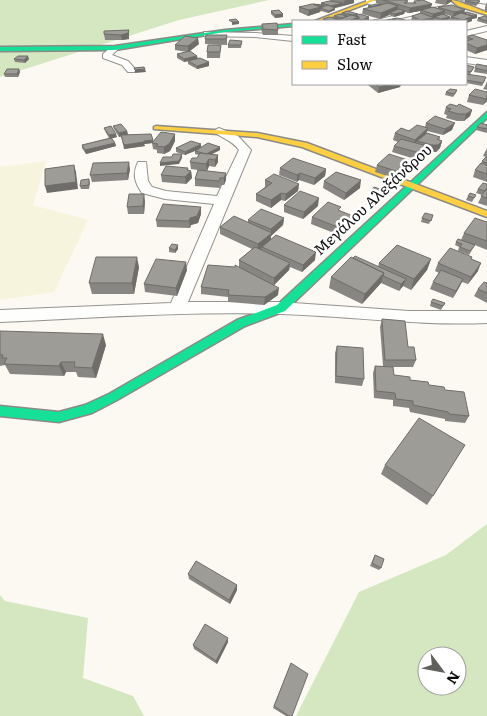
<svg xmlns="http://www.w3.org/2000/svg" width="487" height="716" font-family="Literata,serif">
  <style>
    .farmland { fill: #f7f4de }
    .forest { fill: #d4e7c0; fill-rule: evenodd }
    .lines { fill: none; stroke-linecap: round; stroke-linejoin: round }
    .street-casing { stroke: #949390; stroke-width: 2 }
    .fast-casing { stroke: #8b8a86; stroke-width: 3 }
    .slow-casing { stroke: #8b8a86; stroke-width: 3 }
    .street { fill: #fefefd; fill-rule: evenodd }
    .fast { fill: #16e098; fill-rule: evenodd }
    .slow { fill: #ffcf43; fill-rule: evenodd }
    .wall { fill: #888682 }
    .shaded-wall { fill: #6f6d6a }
    .building { fill: #9e9c97; stroke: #6f6d6a }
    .labels { text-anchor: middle; stroke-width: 5; stroke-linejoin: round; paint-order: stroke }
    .far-street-label { font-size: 15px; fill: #0d0d0d; stroke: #fff }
  </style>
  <rect width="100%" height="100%" fill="#fbf9f1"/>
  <path class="farmland" d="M46 161 33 205 88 220 54 292 0 300V167Z"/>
  <path class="forest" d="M0 0H269L179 20 0 77Z
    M487 524V716H296L359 592 446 555ZM427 656H457V686H427Z
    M0 595 5 601 88 618 83 678 133 696 144 716H0Z"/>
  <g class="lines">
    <g class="street-casing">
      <path id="street" d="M366 0H373L407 10V13L444 6 448 8 387 21H372L402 14 366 3Z
        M461 0H487V4Z
        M487 26V31L466 36V31Z
        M204 32 255 33 293 36V41L255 37 207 36H204Z
        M112 46 119 48 112 55 128 61 136 70 134 72H128L122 65 103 58V54Z
        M466 57 487 60V66L466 63Z
        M219 128 238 136 251 150 188 302H279L409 311H487V323C417 326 349 316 280 314 186 311 93 318 0 322V310L171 303 214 204 165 199 142 193C135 183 132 174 138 162H146L148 181 152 187 166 191 217 196 239 150C232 140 221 138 213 131Z"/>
    </g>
    <g class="fast-casing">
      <path id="fast" d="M293 24V26L225 32 115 50 0 51V47L115 46 225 30Z
        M487 112V118L285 311 245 326 117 400 92 413 59 422 0 416V406L59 412 85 405 109 394 237 320 277 305Z"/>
    </g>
    <g class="slow-casing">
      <path id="slow" d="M370 0H376L321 21H315Z
        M451 0C458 0 479 10 487 12V15L458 6Z
        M156 126 257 133 307 143 487 211V217L302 147 257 137 154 129V127Z"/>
    </g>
    <use href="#street" class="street"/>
    <use href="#fast" class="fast"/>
    <use href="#slow" class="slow"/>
  </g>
  <path class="wall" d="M330 0H354V3L335 8V10L328 13 321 11 320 12 308 16 299 12V7L321 5V3L330 1Z
    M376 0H405L408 3H413L414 1 432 4 431 7 438 8V7L477 15V18L472 19V21L466 23V21H449L451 16 444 14 450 19 444 21H437L434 20 433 21H411L412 16 420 13V11L409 13 405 12 404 14 394 17 389 15 380 19 362 14 363 9 368 8V6L381 5 376 3Z
    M436 0H452V1L446 5 435 3Z
    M465 1H480L479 3 476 6 464 4Z
    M487 2V12H485V7Z
    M271 11 283 14V17L275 18 271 14Z
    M342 13 358 14 357 15 369 17V20L364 21H316L323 20V19L334 18V16L342 15Z
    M487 17V24L477 21 478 18Z
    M262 24 278 30V35H263L261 29Z
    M129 30V39L122 40H105L104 34Z
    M227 35V45L205 44V39Z
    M466 37 487 40V50L475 54 466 50Z
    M242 41 241 48H228V45Z
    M199 44 189 52 197 58 209 62V66L197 69 188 64V61L184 62 177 58V54L187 52 175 50V45Z
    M221 45 220 58H207V52Z
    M14 59H29L25 63 15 62Z
    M466 65 474 67 470 74 485 80 482 86 466 83Z
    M487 66V74L474 72 475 68Z
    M19 69 20 72 18 77H5L4 74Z
    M487 81V90L483 89 485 86Z
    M368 84H401L400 87 378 93 368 85Z
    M457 90 456 93 453 97 445 95 446 92Z
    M487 92V101L483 105 467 102 469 95Z
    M446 107 472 110 470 116 464 121H457L446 118 447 115 444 114Z
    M426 123 452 130 443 135 427 131 426 133 442 141 440 148 436 152H430L425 151V153L418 160 392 152 394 146 398 142 393 140 395 133 425 127Z
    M487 125V133L476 130 477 127Z
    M113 126 127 131 128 135 153 141 175 134V141L170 151 164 154 157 153V150L153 149 152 143 144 144 145 146 124 149 121 136 119 137 114 129Z
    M104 128 117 137 112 138 115 143 116 146 86 154 82 148V145L109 138 105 131Z
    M201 147H220V150L212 154 218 155V162L215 167 209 166 207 171 226 173V180L224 185H221L220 188 195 186V179L198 170 191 169 190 162 197 158 199 155 195 154V151L185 155 176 152V148Z
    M487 148V182L473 177 475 170 486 157 483 156Z
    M377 165 409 168 397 179 375 172Z
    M188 168V170L191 171 192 178 186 184 162 182 161 175Z
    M280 168 326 169 325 176 314 185 299 180 297 182 279 175Z
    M130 169 128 180 92 182 90 175Z
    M89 179 90 183 89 189H81L80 186Z
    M265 180 299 184 298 191 285 201 281 200 271 208 256 201V194L265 187Z
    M324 181 360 188 344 200 323 188Z
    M487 184V206L478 203 482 195 476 193 478 189Z
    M371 191 386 195 382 199 370 195Z
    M476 195 472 202 466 200 468 196Z
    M145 201 144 214H128L127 207Z
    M284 205 318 206 303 219 284 212Z
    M201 214 198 223 191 225 190 228 157 227 156 220Z
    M433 215 429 224 421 222 422 218Z
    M312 217 351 223 339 235 311 224Z
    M284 218 283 225 271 236V239L315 260 302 272 290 267 289 270 274 285 278 295 264 305 228 302V297L201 294V287L235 267H239V260L252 249 220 234V227L248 222V220Z
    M487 222V250L475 245 469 255 458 251 459 247 455 245 456 242 461 240 464 233Z
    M169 248 178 249 175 253 169 252Z
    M431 259 427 270 411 290 403 286 399 291 381 283 362 304 329 288 331 277 378 267 379 263Z
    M471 259 478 271 468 284 462 282 453 298 430 289 433 282 439 273 435 271 438 263Z
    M139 267 134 294H92L89 283Z
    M187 270 177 296 145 292 144 284Z
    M487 283V303L474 296 478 289Z
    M431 302 445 303 441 310 430 306Z
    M382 319 408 347 416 360 413 367H388L394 375 445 390 469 416 465 423 445 421V419L410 412 409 408 393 406V400L374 398 373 373 375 366H383L380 327Z
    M0 331 106 345 96 378 78 377 76 372H66L64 376 10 374 5 365 0 366Z
    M337 346 364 379 362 386 335 383V353Z
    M385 465 433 496 427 505 381 474Z
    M375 555 381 568 379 570 370 566Z
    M188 574 237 585V590L230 604 189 579Z
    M228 642 217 664 194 649 193 645Z
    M291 663 292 716H286L273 708Z"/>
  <path class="shaded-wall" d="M346 0H354V3L343 6 344 1Z
    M447 0H452V1L446 5Z
    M343 3V6L335 8V10L328 13 329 11 331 6Z
    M432 4 430 9 421 10 420 11 409 13 410 8Z
    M324 5V8H321L320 12 308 16 309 10Z
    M398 6 397 11 389 13V15L380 19 381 13Z
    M465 10 464 14 453 17 454 12Z
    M405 11 404 14 394 17 395 14Z
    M445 11 444 16 434 18 433 21H420V20L432 18 433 14Z
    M283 14V17L275 18V15Z
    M477 15V18L472 19V21L466 23V21H462L463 20Z
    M359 17 358 21H348Z
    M369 17V20L361 21 362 20Z
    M450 17V19L440 21 441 19Z
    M232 22H239V24L232 25Z
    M129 30V39L122 40 121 35Z
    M198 38 199 44 188 52V46Z
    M487 45V50L475 54 477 48Z
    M28 56 29 59 25 63 24 60Z
    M197 56 198 59 184 62V59Z
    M209 62V66L197 69V66Z
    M19 69 20 72 18 77 17 74Z
    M145 69 146 72 135 73V70Z
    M391 84H401L400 87 378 93 379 87Z
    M487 97V101L483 105Z
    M472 110 470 116 464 121 466 114Z
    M455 123 452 130 443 135 445 129Z
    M428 128 426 135 417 141 416 143 413 146 415 140Z
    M127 131 128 135 119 137V133Z
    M116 134 117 137 110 139 109 135Z
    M175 134V141L170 151 164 154V147Z
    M440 137 438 143 442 141 440 148 436 152H430L432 145Z
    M153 140V143L144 144 145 146 124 149V145Z
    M115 143 116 146 86 154 85 150Z
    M201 144V148L185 155V152Z
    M427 146 425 153 418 160 420 153Z
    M220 147V150L206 157V154Z
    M182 154V158L179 164 160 166V163Z
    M218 155V162L215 167V160Z
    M209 159V166L207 171 206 164Z
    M411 161 409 168 397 179 399 172Z
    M129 162 130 169 128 180 127 173Z
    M74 165 76 172 78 189 47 193 45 186Z
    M188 168V174L191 171 192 178 186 184 185 177Z
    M326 169 325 176 314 185 315 178Z
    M226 173V180L224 185V178Z
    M300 173 299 180 297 182V175Z
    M361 180 360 188 344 200 346 193Z
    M299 184 298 191 285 201 286 194Z
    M281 193V200L271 208V200Z
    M144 194 145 201 144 214 143 206Z
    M319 198 318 206 303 219 304 212Z
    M201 207V214L198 223 191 225 190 228 189 221 190 218Z
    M353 216 351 223 339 235 340 228Z
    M284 218 283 225 271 236V240L257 252 258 244 271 233V229Z
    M178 245V249L175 253V250Z
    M316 252 315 260 302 272 303 265Z
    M137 257 139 267 134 294 132 283Z
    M431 259 427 270 411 290 414 279Z
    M186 262 187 270 177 296 176 288Z
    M290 263 289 270 274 285V278Z
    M481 263 478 271 468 284 471 277Z
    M384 273 381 283 362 304 365 294Z
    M406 279 403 286 399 291 401 284Z
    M463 279 460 286 453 298 456 291Z
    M279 288 278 295 264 305 265 297Z
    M103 334 106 345 96 378 92 368Z
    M61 362 66 372 64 376 59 366Z
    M237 585V590L230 604 229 600Z
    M228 638V642L217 664 216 661Z"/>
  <path class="building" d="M383 0H405L408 1 404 3H416L414 1 423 0 432 4 410 8Z
    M466 0H476L480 1 477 3 465 1Z
    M329 1 343 3 331 6 321 3Z
    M388 3 398 6 381 13 363 9Z
    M312 4 321 7 309 10 299 7Z
    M313 4 324 5 320 6Z
    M376 4 381 5 371 7 368 6Z
    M328 5 335 8 329 11 320 8Z
    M452 5 465 10 454 12 438 7Z
    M433 7 445 11 433 14 421 10Z
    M399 9 405 11 395 14 389 13Z
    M279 10 283 14 275 15 271 11Z
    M347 11 358 14 353 15 342 13Z
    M467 12 477 15 473 16 463 13Z
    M421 13 434 18 420 20 412 16Z
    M461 13 473 16 463 20 451 17Z
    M339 14 347 16 342 18 334 16Z
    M360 14 369 17 362 20 359 19V17L355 16Z
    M443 14 450 17 441 19 434 17Z
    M351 15 359 17 348 21H342L338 20Z
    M485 16 487 17V21L478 18Z
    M329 17 338 19 332 21 323 19Z
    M397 18 405 20 399 21 392 19Z
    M236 19 239 22H232L229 20Z
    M391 19 395 21H382Z
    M277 23 278 30 263 29 262 24Z
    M129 30 128 33 121 35 104 34V31Z
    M206 35H227L226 39H205Z
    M472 35 487 40V45L477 48 466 43V41L473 39 466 37Z
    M185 36 198 38 188 46 175 45Z
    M230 40 242 41 241 45H228Z
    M208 45H221L220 52H207Z
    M190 51 197 56 184 59 177 54Z
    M18 56H28L24 60 14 59Z
    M200 58 209 62 197 66 188 61Z
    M477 64 487 66V71L475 68Z
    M466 65 474 67 471 72 466 71Z
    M144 67 145 69 135 70 134 68Z
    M7 69H19L17 74H4Z
    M466 74 486 77 483 83 466 80Z
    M375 84H391L379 87Z
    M450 89 457 90 454 94 446 92Z
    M475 89 487 92V97L486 99 469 95Z
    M450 104 457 106 459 104 472 110 466 114H459L448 111 451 109 446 107Z
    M435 116 455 123 445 129 426 123Z
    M481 123 487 125V129L477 127Z
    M121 124 127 131 119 133 113 126Z
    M417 125 428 128 415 140 395 133 401 128 409 131Z
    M111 126 116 134 109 135 104 128Z
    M161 132 175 134 169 144 164 147 156 146 158 144 152 143Z
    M427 133 440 137 437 139 442 141 438 145H432L417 141Z
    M151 134 153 140 144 141V142L124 145 121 135Z
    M111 138 115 143 85 150 82 145Z
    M401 139 427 146 420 153 394 146Z
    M191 141 201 144 185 152 176 148Z
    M208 143 220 147 206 154 195 151Z
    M200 153 218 155 215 160 209 159 206 164 190 162 192 158H197Z
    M173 154H182L179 161 160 163 163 157H172Z
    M389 154 411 161 399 172 377 165Z
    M487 156V163L482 161Z
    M293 158 326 169 315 178 300 173 297 175 280 168Z
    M129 162 127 173 90 175 93 163Z
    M481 163 487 165V174L475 170Z
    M74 165 76 182 45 186V169Z
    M166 166 188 168 187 170 191 171 185 177 161 175Z
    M198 170 226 173 224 178H220L219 181 195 179Z
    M336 172 361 180 346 193 324 181Z
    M274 174 299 184 286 194 281 193 271 200 256 194 272 183 265 180Z
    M89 179V185L80 186 81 180Z
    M483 183 487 184V188L485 191 478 189Z
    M374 187 386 191 383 195 371 191Z
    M487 188V198L481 196Z
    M300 191 319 198 304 212 284 205Z
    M470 193 476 195 474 198 468 196Z
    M129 194H144L143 206 127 207Z
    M328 202 341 207 338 210 353 216 340 228 312 217Z
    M163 204 201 207 197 216 190 218 189 221 156 220Z
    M261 209 284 218 271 229 248 220Z
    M425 213 433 215 431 221 422 218Z
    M234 216 272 233 258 244 220 227Z
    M475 218 487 222V241L464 233Z
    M276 235 316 252 303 265 262 247Z
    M458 239 475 245 470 251 460 247 462 244 456 242Z
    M172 244 178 245 175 250 169 248Z
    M397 245 431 259 414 279 379 263Z
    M255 247 290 263 274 278 239 260Z
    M450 248 472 257 471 259 481 263 471 277 438 263Z
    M355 256 406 279 401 284 383 276 384 273 353 258Z
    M96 257H137L132 283H89Z
    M351 257 384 273 365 294 331 277Z
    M156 259 186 262 176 288 144 284Z
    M208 265 235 267V265L279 288 265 297 228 295 229 290 201 287Z
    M441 270 463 279 456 291 433 282Z
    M484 282 487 283V293L478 289Z
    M433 299 445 303 443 306 431 302Z
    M382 319 405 321 408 347H414L416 360H385Z
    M0 331 103 334 92 368 74 367 75 362H61L59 366 4 364 7 358H2L3 355H0Z
    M337 346 363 348 364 379 336 376Z
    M375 366 393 367 394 375 410 377V380L428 382 429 385 444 387 445 390 464 392 469 416 449 414 448 412 413 405V401L396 399 395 393 376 391Z
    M419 418 465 445 433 496 385 465Z
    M375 555 384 559 381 568 372 563Z
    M196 561 237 585 229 600 188 574Z
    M205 624 228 638 216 661 193 645Z
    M291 663 308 674 292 716H289L274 706Z"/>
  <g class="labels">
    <g class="far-street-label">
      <text transform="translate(373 200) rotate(-43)" y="5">Μεγάλου Αλεξάνδρου</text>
    </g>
  </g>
  <rect x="292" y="20" width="175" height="65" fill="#ffffff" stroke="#9e9e9e"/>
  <rect x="302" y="36" width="25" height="8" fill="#16e098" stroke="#9e9e9e"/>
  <text x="337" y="45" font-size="15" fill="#0d0d0d">Fast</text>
  <rect x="302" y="61" width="25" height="8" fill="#ffcf43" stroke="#9e9e9e"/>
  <text x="337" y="70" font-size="15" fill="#0d0d0d">Slow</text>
  <g transform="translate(442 671) rotate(122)"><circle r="24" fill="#ffffff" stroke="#9e9e9e"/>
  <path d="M0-4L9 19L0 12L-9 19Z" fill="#60605d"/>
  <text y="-8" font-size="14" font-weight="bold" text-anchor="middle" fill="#0d0d0d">N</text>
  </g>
</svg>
